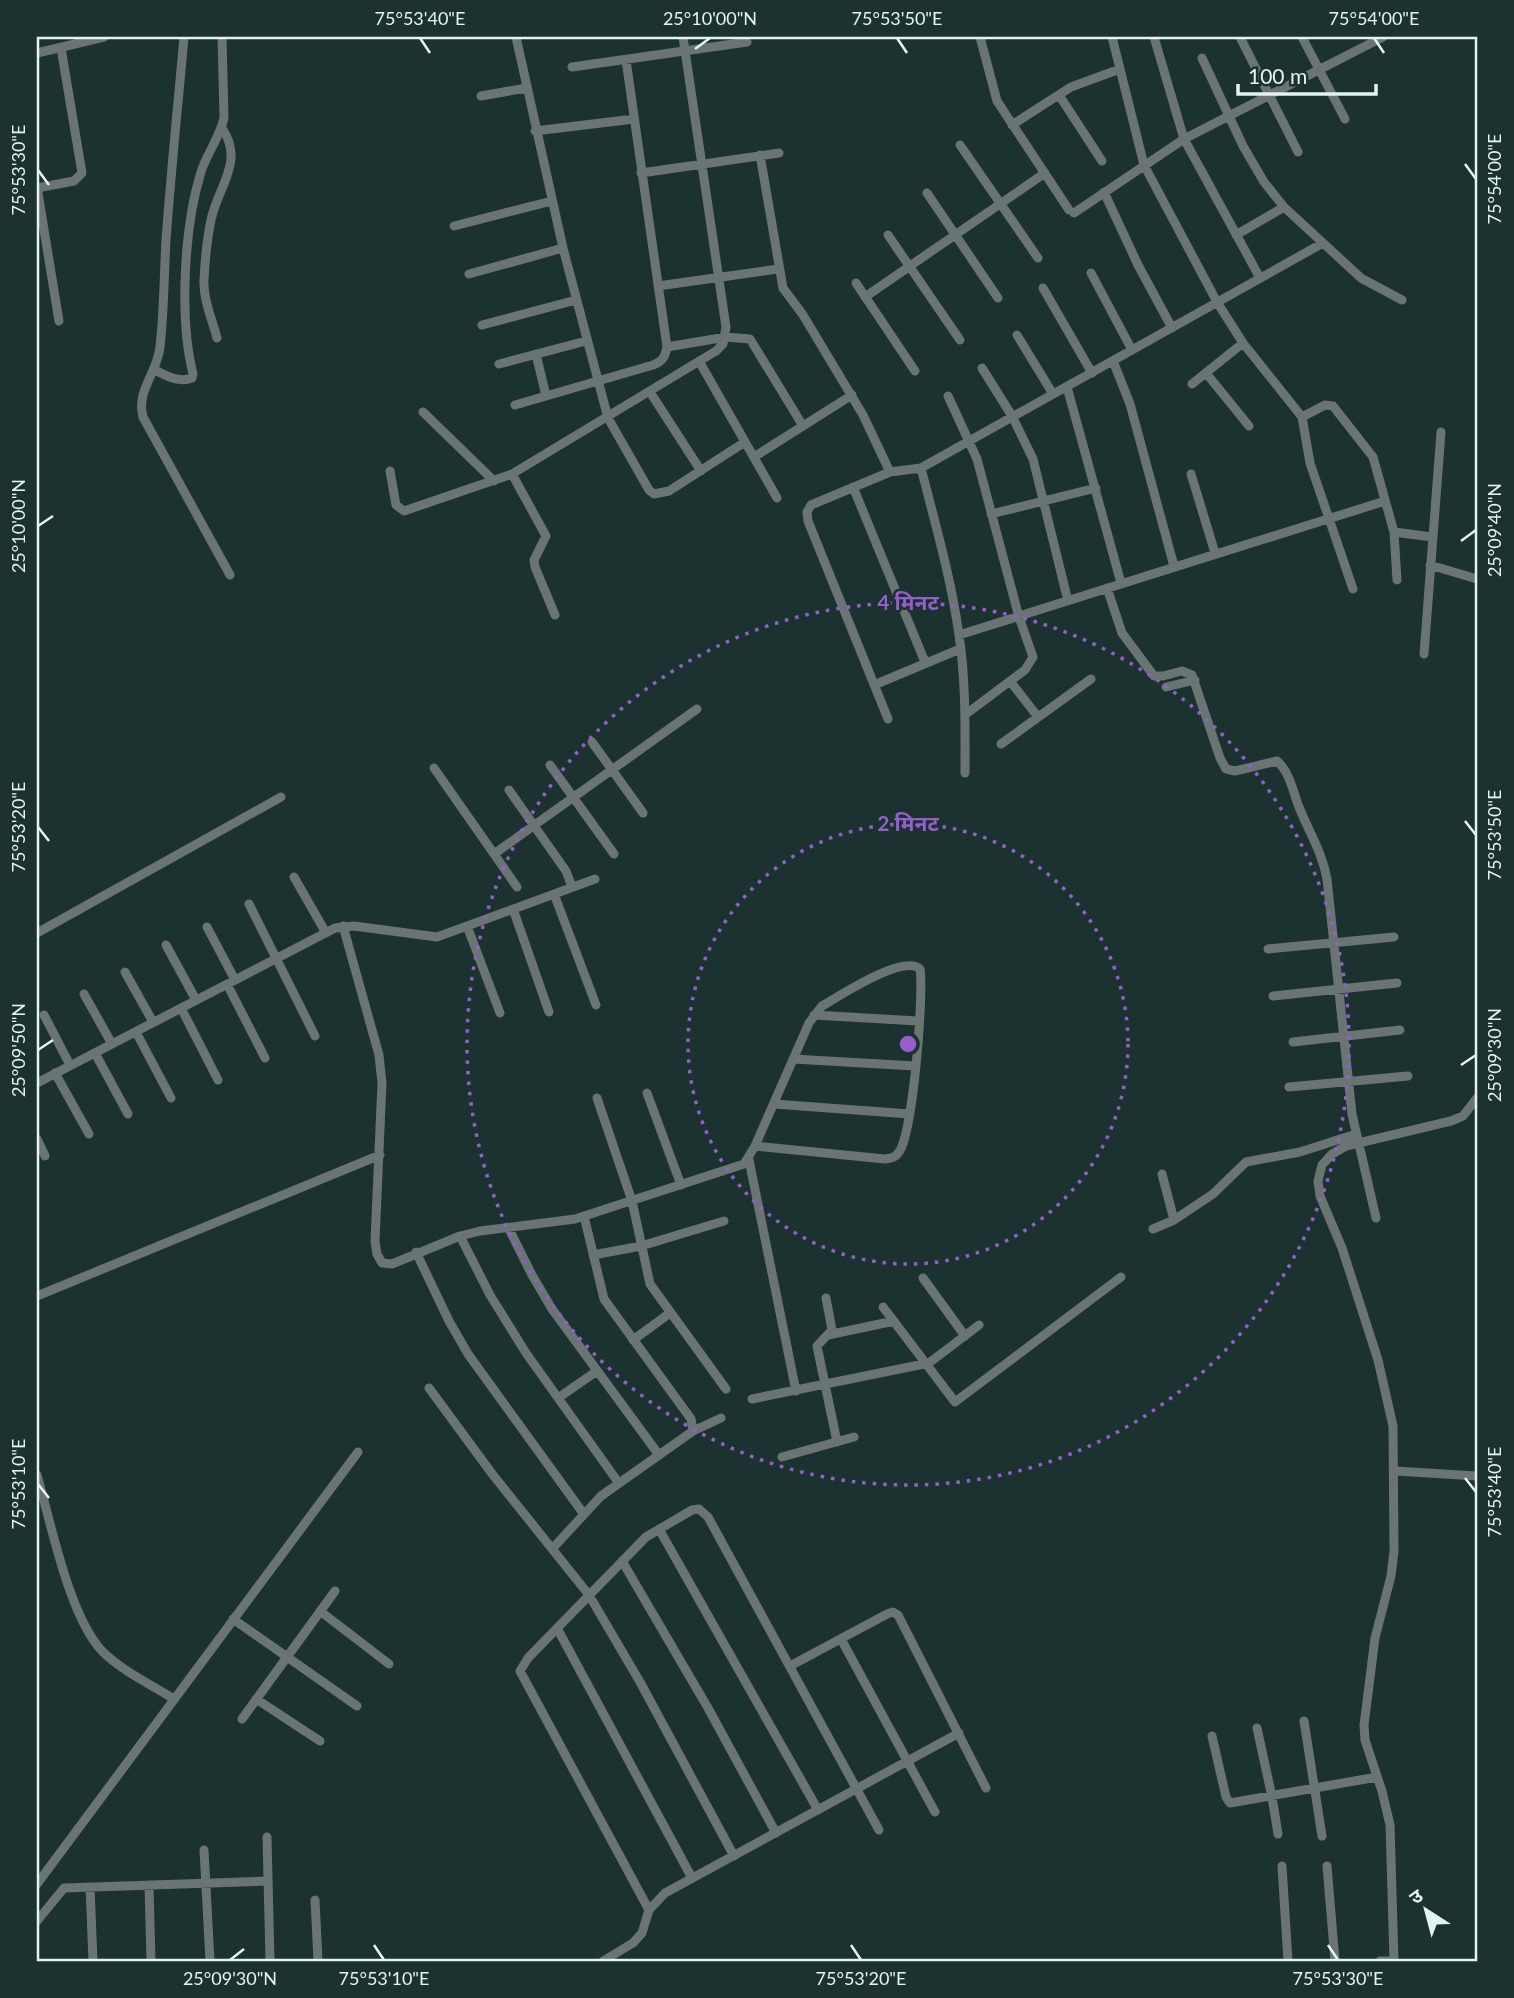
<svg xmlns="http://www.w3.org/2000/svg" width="1514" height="1998" font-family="Lato,'Noto Sans Devanagari',sans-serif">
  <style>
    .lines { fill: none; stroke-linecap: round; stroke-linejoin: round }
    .minor { stroke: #697473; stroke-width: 9 }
    .ticks { fill: none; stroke: #e4f2f0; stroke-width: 2.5 }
    .ring { fill: none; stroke: #955ecb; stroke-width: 3.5; stroke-dasharray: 3.5 7 }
    .centre { fill: #955ecb; stroke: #1b3231; stroke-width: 3.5 }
    .ring-label { font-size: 21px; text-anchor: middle; font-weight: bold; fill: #955ecb; stroke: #1b3231; stroke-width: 5; stroke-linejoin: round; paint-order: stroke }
    .neatline { fill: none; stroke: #e4f2f0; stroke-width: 2.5 }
    .ticks-label { font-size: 18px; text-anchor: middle; fill: #e4f2f0 }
  </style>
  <rect width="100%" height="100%" fill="#1b3231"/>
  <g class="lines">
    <path class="minor" d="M184 37C178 104 171 172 166 240 164 275 164 311 160 347 157 374 136 390 143 417L230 575
      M516 37 563 248 608 418 649 490 654 494 669 491 745 442
      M980 37 997 101 1069 210
      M1112 37 1144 165 1217 302 1243 343 1302 417 1310 463 1353 589
      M1154 37 1184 139 1260 278
      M1240 37 1298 152
      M1302 37 1345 119
      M37 53 104 37
      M1202 58 1243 146 1264 182 1284 207 1361 278 1402 300
      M572 67 747 42
      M1059 95 1102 161
      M481 96 526 88
      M1012 125 1071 87 1120 69
      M535 131 634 119
      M960 145 1038 258
      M760 155 783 288 803 315 863 415 890 472
      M641 173 779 153
      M37 187 59 321
      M37 188 74 181 82 173 61 48
      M1104 192 1138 265 1172 328
      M927 193 998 298
      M1074 213 1184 139 1383 37
      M454 226 552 201
      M888 235 960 340
      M1236 235 1284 207
      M1091 273 1132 350
      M469 274 563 248
      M856 283 915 371
      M658 286 778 269
      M1043 288 1092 373
      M865 297 1045 173
      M482 325 576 300
      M1017 335 1053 394
      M217 338C212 319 203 299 204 280 205 260 207 239 211 220 218 186 245 162 222 128
      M667 347 726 337 750 339 803 426
      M536 354 546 396
      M699 361 777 498
      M1113 361 1130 404 1174 566
      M499 364 586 341
      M982 368 1012 416 1033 459 1068 601
      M155 370C166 376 179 383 192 378L193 374C179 318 184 227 201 172 207 153 220 137 224 118L222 37
      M1206 373 1249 426
      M1192 384 1243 343
      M1067 387 1121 583
      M650 392 701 471
      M948 396 977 459 1019 617 1033 657 1025 670 966 714
      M515 405 653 365C663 361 665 357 667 347L626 60
      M423 412 494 481
      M1302 417 1325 405 1333 406 1373 457 1394 532 1397 580
      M754 457 852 395
      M921 468C935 523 951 578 959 635 966 681 965 727 965 773
      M390 471 396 505 404 511 512 474 716 351 723 344 726 327 683 37
      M512 474 546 536 534 560 535 567 555 615
      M1191 474 1215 553
      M853 487 925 662
      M991 514 1096 488
      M1394 532 1432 537
      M1430 565 1477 579
      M1107 588 1122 633 1154 676H1163L1182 671 1192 675 1220 758 1226 769 1235 771 1277 761C1290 772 1293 792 1299 807 1309 832 1322 852 1327 879L1352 1114 1376 1218
      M959 635 1385 501
      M1424 654 1441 432
      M1010 681 1038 717
      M874 685 960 649
      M1166 687 1195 680
      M888 719 808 521 807 512 811 505 890 472 921 468 1323 243
      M592 742 643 813
      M1001 744 1091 679
      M550 765 614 854
      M434 768 517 887
      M509 790 566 871 572 887
      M494 854 697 709
      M294 877 326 933
      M554 894 596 1005
      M249 904 315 1036
      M513 909 549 1012
      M343 926 379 1055 382 1083 375 1241 377 1254 382 1263 392 1264 460 1236 480 1231 575 1219 744 1164 755 1146 809 1023 822 1006C841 995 903 954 920 969 924 995 913 1133 899 1152 895 1158 891 1158 885 1159L755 1146
      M467 926 500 1013
      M207 927 235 980
      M37 933 281 797
      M166 945 196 1000
      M1268 949 1394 937
      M125 972 153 1022
      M227 984 265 1058
      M84 994 112 1044
      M1273 996 1397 983
      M181 1008 218 1080
      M44 1015 70 1065
      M814 1015 918 1021
      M136 1032 171 1098
      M1293 1042 1400 1030
      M95 1053 128 1114
      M793 1059 915 1066
      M55 1073 89 1134
      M37 1083 335 928 354 926 437 937 595 879
      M1289 1087 1408 1076
      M647 1093 681 1185
      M597 1098 632 1201 650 1284 726 1389
      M774 1104 910 1114
      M37 1139 45 1156
      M749 1160 796 1391
      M1162 1174 1174 1220
      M509 1229 532 1275 552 1309 659 1455
      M1153 1229 1174 1220 1213 1194 1246 1162 1300 1152 1356 1134
      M460 1236 490 1295 526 1353 618 1482
      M416 1252 449 1321 468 1354 583 1513
      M593 1255 641 1246 724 1221
      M923 1278 965 1336
      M37 1296 380 1155
      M826 1298 832 1330 817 1346 837 1442
      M883 1307 955 1402 1121 1277
      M828 1335 894 1321
      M633 1340 670 1313
      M429 1388 493 1475 589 1595 640 1682 734 1856
      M558 1398 597 1371
      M752 1399 929 1363 979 1325
      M693 1431 721 1418
      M782 1457 854 1437
      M1395 1471 1477 1476
      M37 1475C51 1523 69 1616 102 1651 122 1671 150 1684 174 1699
      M659 1529 818 1810
      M552 1549 601 1496 693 1431 691 1419 604 1299 584 1216
      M622 1561 708 1708 776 1833
      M320 1611 389 1664
      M233 1619 357 1706
      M557 1628 692 1878
      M841 1639 935 1812
      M790 1666 887 1614 893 1612 898 1615 986 1788
      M256 1699 320 1741
      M242 1719 335 1591
      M1304 1721 1322 1836
      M1257 1728 1272 1797 1278 1834
      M1212 1736 1226 1797 1230 1803 1377 1777
      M267 1837 270 1961
      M204 1850 210 1961
      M1282 1866 1288 1961
      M1327 1866 1335 1961
      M37 1884 358 1452
      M149 1885 151 1961
      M90 1887 93 1961
      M315 1900 318 1961
      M649 1910 520 1671 528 1658 646 1537 692 1510 699 1509 708 1517 879 1830
      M37 1921 64 1888 268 1881
      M603 1961 633 1943 642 1933 649 1910 665 1893 959 1733
      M1380 1961H1394
      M1394 1961 1390 1825 1382 1791 1365 1740 1364 1725 1375 1638 1391 1576 1394 1551 1393 1426 1378 1360 1342 1248 1320 1196 1318 1181 1322 1165 1332 1154 1346 1146 1451 1121 1463 1116 1477 1098"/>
  </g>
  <path class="ticks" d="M420 38 430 53M897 38 907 53M1374 38 1384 53M695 49 710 38M1465 164 1476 179M38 170 49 185M38 526 53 516M1461 541 1476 530M1465 821 1476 835M38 827 49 841M38 1050 53 1040M1461 1065 1476 1055M1465 1478 1476 1492M38 1484 49 1498M374 1945 384 1960M851 1945 861 1960M1328 1945 1338 1960M230 1960 244 1949"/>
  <g class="ring">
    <circle cx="908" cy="1044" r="220"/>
    <circle cx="908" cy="1044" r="441"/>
  </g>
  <circle cx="908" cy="1044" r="10" class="centre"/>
  <g class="ring-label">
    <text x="908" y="610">4 मिनट</text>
    <text x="908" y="831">2 मिनट</text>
  </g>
  <rect width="1514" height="1998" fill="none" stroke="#1b3231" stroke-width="77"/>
  <g transform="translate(1426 1910) rotate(324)" stroke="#1b3231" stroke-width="5" paint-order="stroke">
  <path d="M0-5L12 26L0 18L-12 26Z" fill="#e4f2f0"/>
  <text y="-10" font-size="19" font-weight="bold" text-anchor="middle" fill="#e4f2f0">उ</text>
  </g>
  <path d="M1238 84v10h138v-10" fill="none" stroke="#e4f2f0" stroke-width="3.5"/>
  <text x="1248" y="84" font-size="21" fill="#e4f2f0" stroke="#1b3231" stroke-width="5" paint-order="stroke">100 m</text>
  <rect x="38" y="38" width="1438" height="1922" class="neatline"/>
  <g class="ticks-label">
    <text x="420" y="25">75°53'40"E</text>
    <text x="710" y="25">25°10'00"N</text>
    <text x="897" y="25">75°53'50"E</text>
    <text x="1374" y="25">75°54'00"E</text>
    <text transform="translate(19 170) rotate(-90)" y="6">75°53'30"E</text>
    <text transform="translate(1495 179) rotate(-90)" y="6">75°54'00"E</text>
    <text transform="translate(19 526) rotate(-90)" y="6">25°10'00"N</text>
    <text transform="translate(1495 530) rotate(-90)" y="6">25°09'40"N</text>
    <text transform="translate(19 827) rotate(-90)" y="6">75°53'20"E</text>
    <text transform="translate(1495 835) rotate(-90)" y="6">75°53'50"E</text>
    <text transform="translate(19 1050) rotate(-90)" y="6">25°09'50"N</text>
    <text transform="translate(1495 1055) rotate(-90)" y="6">25°09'30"N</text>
    <text transform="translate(19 1484) rotate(-90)" y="6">75°53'10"E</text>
    <text transform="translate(1495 1492) rotate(-90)" y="6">75°53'40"E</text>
    <text x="230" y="1985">25°09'30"N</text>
    <text x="384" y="1985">75°53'10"E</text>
    <text x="861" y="1985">75°53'20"E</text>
    <text x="1338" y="1985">75°53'30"E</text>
  </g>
</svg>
